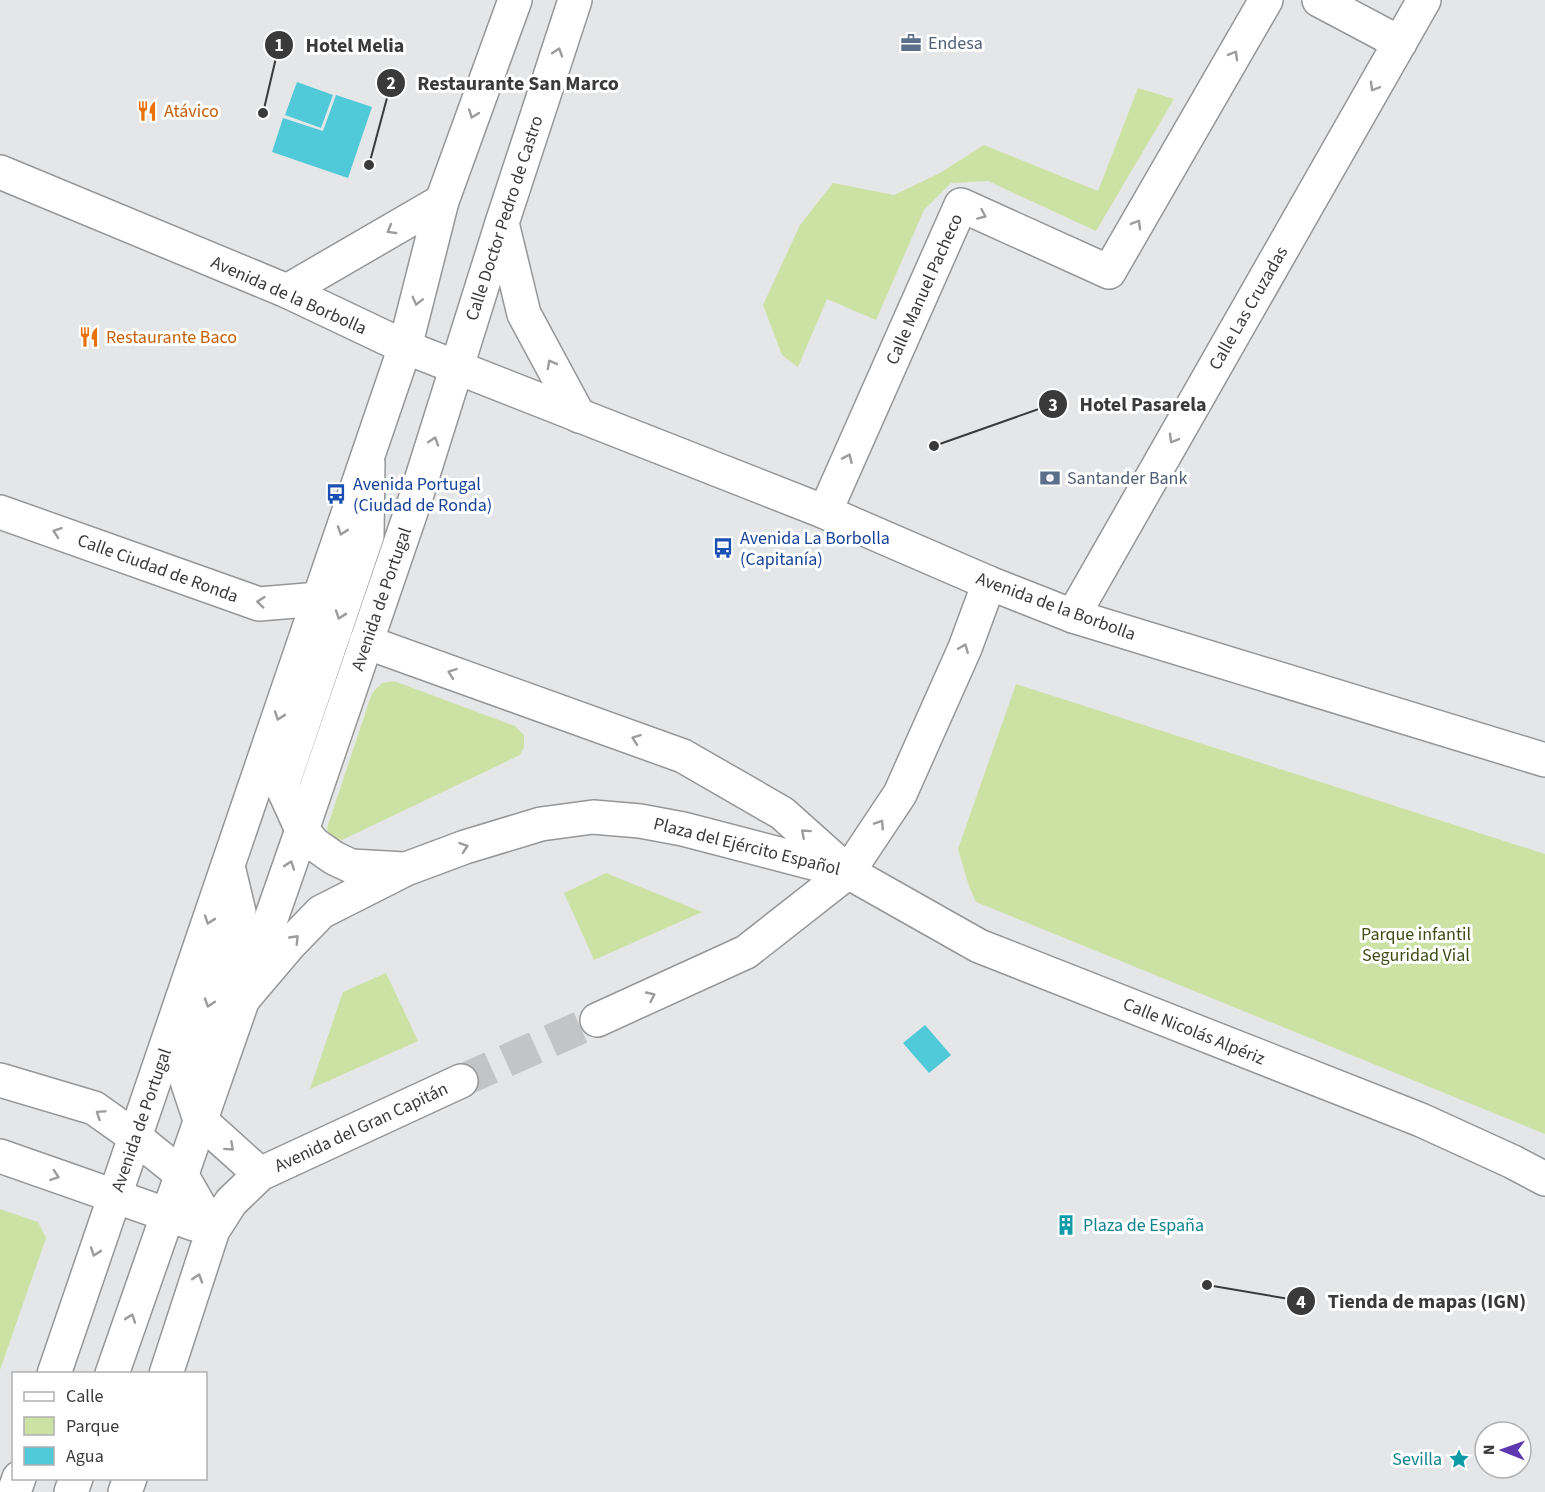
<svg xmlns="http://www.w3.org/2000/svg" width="1545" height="1492" font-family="'Source Sans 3',sans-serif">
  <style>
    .green { fill: #cce2a4 }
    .water { fill: #50cad8 }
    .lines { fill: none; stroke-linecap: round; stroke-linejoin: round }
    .street-tunnel { stroke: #c3c4c5; stroke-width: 33; stroke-dasharray: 33 16; stroke-linecap: butt }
    .street-casing { stroke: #969697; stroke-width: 36 }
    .secondary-casing { stroke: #969697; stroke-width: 36 }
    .primary-casing { stroke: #969697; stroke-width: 36 }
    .street { stroke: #fff; stroke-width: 33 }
    .secondary { stroke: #fff; stroke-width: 33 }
    .primary { stroke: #fff; stroke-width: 33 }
    .oneway { stroke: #9c9c9d }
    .labels { text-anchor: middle; stroke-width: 6; stroke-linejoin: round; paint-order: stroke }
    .service-label { font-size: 18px; fill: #4e5e75; stroke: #fff; text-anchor: start }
    .food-label { font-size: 18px; fill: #c56008; stroke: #fff; text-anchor: start }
    .street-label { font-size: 18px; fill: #3a3a3b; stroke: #fff }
    .transit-label { font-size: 18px; fill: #164399; stroke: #fff; text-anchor: start }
    .park-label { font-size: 18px; fill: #3c4c13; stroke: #fff }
    .culture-label { font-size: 18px; fill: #0d838f; stroke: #fff; text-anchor: start }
    .leader { fill: none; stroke: #3a3a3b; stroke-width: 2 }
    .callout-dot { fill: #3a3a3b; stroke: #fff; stroke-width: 2 }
    .mark-label { font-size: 18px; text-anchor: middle; font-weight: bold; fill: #fff }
    .callout-label { font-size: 20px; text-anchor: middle; font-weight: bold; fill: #3a3a3b; stroke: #fff; stroke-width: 6; stroke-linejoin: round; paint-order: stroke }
  </style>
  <rect width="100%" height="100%" fill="#e5e6e7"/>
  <path class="green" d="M1138 88 1174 99 1096 231 988 181 951 183 924 210 876 320 827 299 798 367 782 355 763 305 800 225 833 183 894 195 940 173 984 145 1098 191Z
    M394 681 515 726 524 735V747L520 755 342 840C332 840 330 837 327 828L372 693 382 683Z
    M1016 684 1545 854V1134L976 902 969 886 958 849Z
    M606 873 702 912 594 960 564 893Z
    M386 973 418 1041 310 1089 343 992Z
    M0 1209 38 1222 46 1238 0 1370Z"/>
  <path class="water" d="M297 82 333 95 321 128 285 115Z
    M336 95 372 107 348 178 272 152 283 118 323 131Z
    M925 1025 951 1055 929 1073 903 1043Z"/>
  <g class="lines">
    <path class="street-tunnel" d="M461 1081 597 1020"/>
    <g class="street-casing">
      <path id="street" d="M1319 0 1400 43
        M502 223 524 314 579 416
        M287 291 442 201
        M368 463 367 536 282 786 302 830 314 844 334 858 351 866 404 869
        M0 512 259 604 319 599
        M825 512 961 205 1109 272 1266 0
        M1073 616 1424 0
        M366 642 683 756 782 813 848 872 979 946 1421 1120 1513 1162 1545 1179
        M228 866 239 912 185 1075 200 1120 260 1174
        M244 998 289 945 321 912 406 869 465 847 541 824 593 817 640 821 683 829 844 871
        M597 1020 746 952 848 872 900 794 965 648 989 583
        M0 1080 94 1108 135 1137 181 1174 213 1230
        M0 1156 194 1224
        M166 1374 213 1230 231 1202 260 1174 461 1081
        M125 1492 130 1478"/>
    </g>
    <g class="secondary-casing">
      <path id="secondary" d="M0 172 287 291 405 347 825 512 989 583 1073 616 1545 760"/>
    </g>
    <g class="primary-casing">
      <path id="primary" d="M54 1374 405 347 442 201 515 0
        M112 1374 302 830 415 500 502 223 575 0
        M14 1492 19 1478
        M71 1492 76 1478"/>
    </g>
    <use href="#street" class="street"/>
    <use href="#secondary" class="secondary"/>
    <use href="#primary" class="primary"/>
  </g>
  <defs><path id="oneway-chevron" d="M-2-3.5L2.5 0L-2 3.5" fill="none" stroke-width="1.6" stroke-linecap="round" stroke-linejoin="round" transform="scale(1.5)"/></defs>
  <g class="oneway">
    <use href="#oneway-chevron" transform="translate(558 52) rotate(-72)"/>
    <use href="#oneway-chevron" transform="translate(1234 55) rotate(-60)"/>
    <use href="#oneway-chevron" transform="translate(1374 87) rotate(120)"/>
    <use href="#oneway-chevron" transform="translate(473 114) rotate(110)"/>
    <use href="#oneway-chevron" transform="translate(982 215) rotate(24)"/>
    <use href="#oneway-chevron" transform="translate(1137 224) rotate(-60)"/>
    <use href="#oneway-chevron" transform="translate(391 230) rotate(150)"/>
    <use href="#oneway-chevron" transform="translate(417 301) rotate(104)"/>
    <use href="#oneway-chevron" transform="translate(551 364) rotate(-118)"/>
    <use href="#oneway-chevron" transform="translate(1173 439) rotate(120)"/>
    <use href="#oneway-chevron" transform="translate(434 441) rotate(-72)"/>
    <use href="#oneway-chevron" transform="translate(848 458) rotate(-66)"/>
    <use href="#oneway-chevron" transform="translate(342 531) rotate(109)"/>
    <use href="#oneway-chevron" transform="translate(57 532) rotate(-161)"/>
    <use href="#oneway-chevron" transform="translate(261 602) rotate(-174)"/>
    <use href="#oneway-chevron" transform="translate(340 615) rotate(109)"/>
    <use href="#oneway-chevron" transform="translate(964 648) rotate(-68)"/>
    <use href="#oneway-chevron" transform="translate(452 673) rotate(-160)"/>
    <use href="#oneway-chevron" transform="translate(279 716) rotate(109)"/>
    <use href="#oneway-chevron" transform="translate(636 739) rotate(-160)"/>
    <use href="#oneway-chevron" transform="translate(880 824) rotate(-57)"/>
    <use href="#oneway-chevron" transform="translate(805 833) rotate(-138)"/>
    <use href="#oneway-chevron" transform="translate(464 847) rotate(-19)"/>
    <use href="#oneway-chevron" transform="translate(290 865) rotate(-71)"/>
    <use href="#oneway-chevron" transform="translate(209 920) rotate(109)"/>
    <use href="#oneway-chevron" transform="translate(295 939) rotate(-46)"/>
    <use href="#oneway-chevron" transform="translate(651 996) rotate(-25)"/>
    <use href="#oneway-chevron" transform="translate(209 1003) rotate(108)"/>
    <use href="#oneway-chevron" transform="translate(100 1114) rotate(-146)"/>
    <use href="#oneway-chevron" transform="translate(230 1147) rotate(42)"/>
    <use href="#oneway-chevron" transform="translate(55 1176) rotate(19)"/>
    <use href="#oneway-chevron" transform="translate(95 1252) rotate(109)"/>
    <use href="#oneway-chevron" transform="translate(198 1278) rotate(-72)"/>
    <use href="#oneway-chevron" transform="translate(131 1318) rotate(-71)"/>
  </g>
  <defs>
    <g id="office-bare" transform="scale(1.62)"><path d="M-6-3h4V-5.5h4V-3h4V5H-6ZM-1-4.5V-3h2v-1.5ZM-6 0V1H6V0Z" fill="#5c6f8a" stroke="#fff" stroke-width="2.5" paint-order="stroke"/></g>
    <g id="restaurant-bare" transform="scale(1.62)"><path d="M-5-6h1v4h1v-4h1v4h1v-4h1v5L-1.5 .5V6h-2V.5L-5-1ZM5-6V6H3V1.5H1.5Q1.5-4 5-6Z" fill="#e8710a" stroke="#fff" stroke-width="2.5" paint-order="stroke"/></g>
    <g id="bank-bare" transform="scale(1.62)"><path d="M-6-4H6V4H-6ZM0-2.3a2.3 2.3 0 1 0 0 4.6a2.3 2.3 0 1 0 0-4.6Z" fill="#5c6f8a" stroke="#fff" stroke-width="2.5" paint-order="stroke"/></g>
    <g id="bus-bare" transform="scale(1.62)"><path d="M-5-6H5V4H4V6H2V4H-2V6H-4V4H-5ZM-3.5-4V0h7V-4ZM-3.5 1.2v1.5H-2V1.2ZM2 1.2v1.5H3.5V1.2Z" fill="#1a4fb4" stroke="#fff" stroke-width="2.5" paint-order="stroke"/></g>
    <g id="building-bare" transform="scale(1.62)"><path d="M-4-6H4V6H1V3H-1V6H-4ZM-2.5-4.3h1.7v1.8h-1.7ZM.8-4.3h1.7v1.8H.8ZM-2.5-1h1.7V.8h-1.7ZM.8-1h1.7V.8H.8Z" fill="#0f9aa8" stroke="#fff" stroke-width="2.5" paint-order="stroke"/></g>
    <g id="sight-bare" transform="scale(1.62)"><path d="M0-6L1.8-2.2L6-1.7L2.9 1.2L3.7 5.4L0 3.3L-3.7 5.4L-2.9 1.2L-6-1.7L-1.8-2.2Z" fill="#0f9aa8" stroke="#fff" stroke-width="2.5" paint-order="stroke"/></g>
  </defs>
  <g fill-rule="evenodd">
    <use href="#office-bare" x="911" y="43"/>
    <use href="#restaurant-bare" x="147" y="111"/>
    <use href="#restaurant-bare" x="89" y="337"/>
    <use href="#bank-bare" x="1050" y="478"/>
    <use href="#bus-bare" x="336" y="494"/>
    <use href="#bus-bare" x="723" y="548"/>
    <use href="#building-bare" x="1066" y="1225"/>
    <use href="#sight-bare" x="1459" y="1459"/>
  </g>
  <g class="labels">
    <g class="service-label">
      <text x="928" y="49">Endesa</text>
      <text x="1067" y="484">Santander Bank</text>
    </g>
    <g class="food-label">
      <text x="164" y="117">Atávico</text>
      <text x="106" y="343">Restaurante Baco</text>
    </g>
    <g class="street-label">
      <text transform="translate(504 218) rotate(-72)" y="6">Calle Doctor Pedro de Castro</text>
      <text transform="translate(924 289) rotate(-66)" y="6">Calle Manuel Pacheco</text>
      <text transform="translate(289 295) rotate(24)" y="6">Avenida de la Borbolla</text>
      <text transform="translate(1248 308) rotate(-60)" y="6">Calle Las Cruzadas</text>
      <text transform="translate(158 568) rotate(20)" y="6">Calle Ciudad de Ronda</text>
      <text transform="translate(381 599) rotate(-71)" y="6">Avenida de Portugal</text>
      <text transform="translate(1056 606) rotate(20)" y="6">Avenida de la Borbolla</text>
      <text transform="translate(747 846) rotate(14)" y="6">Plaza del Ejército Español</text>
      <text transform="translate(1194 1031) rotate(22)" y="6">Calle Nicolás Alpériz</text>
      <text transform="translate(141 1120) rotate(-71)" y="6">Avenida de Portugal</text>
      <text transform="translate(361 1127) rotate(-25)" y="6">Avenida del Gran Capitán</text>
    </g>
    <g class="transit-label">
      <text x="353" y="490">Avenida Portugal<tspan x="353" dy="21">(Ciudad de Ronda)</tspan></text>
      <text x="740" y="544">Avenida La Borbolla<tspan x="740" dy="21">(Capitanía)</tspan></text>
    </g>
    <g class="park-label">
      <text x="1416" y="940">Parque infantil<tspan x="1416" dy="21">Seguridad Vial</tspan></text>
    </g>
    <g class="culture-label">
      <text x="1083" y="1231">Plaza de España</text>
      <text x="1442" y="1465" text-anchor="end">Sevilla</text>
    </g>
  </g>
  <path class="leader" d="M263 113L279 45M369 165L391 83M934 446L1053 404M1207 1285L1301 1301"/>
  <g class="callout-dot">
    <circle cx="263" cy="113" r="6"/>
    <circle cx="369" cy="165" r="6"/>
    <circle cx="934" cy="446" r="6"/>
    <circle cx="1207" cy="1285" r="6"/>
    <circle cx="279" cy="45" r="15"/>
    <circle cx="391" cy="83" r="15"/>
    <circle cx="1053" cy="404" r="15"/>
    <circle cx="1301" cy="1301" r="15"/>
  </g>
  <g class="mark-label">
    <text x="279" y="51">1</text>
    <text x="391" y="89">2</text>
    <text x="1053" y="411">3</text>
    <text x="1301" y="1308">4</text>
  </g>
  <g class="callout-label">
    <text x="355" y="52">Hotel Melia</text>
    <text x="518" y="90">Restaurante San Marco</text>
    <text x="1143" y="411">Hotel Pasarela</text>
    <text x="1427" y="1308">Tienda de mapas (IGN)</text>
  </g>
  <rect x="12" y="1372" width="195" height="108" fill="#ffffff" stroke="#b0b0b1" stroke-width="1.5"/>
  <rect x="24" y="1392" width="30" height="9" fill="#ffffff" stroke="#b0b0b1" stroke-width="1.5"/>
  <text x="66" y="1402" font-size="18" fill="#3a3a3b">Calle</text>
  <rect x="24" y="1417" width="30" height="18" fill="#cce2a4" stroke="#b0b0b1" stroke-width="1.5"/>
  <text x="66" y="1432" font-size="18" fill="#3a3a3b">Parque</text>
  <rect x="24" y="1447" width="30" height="18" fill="#50cad8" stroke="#b0b0b1" stroke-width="1.5"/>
  <text x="66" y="1462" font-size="18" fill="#3a3a3b">Agua</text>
  <g transform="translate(1503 1450) rotate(271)"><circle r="28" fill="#ffffff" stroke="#b0b0b1" stroke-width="1.5"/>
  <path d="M0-4.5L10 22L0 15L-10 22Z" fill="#5e38b0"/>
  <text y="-9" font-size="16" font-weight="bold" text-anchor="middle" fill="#3a3a3b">N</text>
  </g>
</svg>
